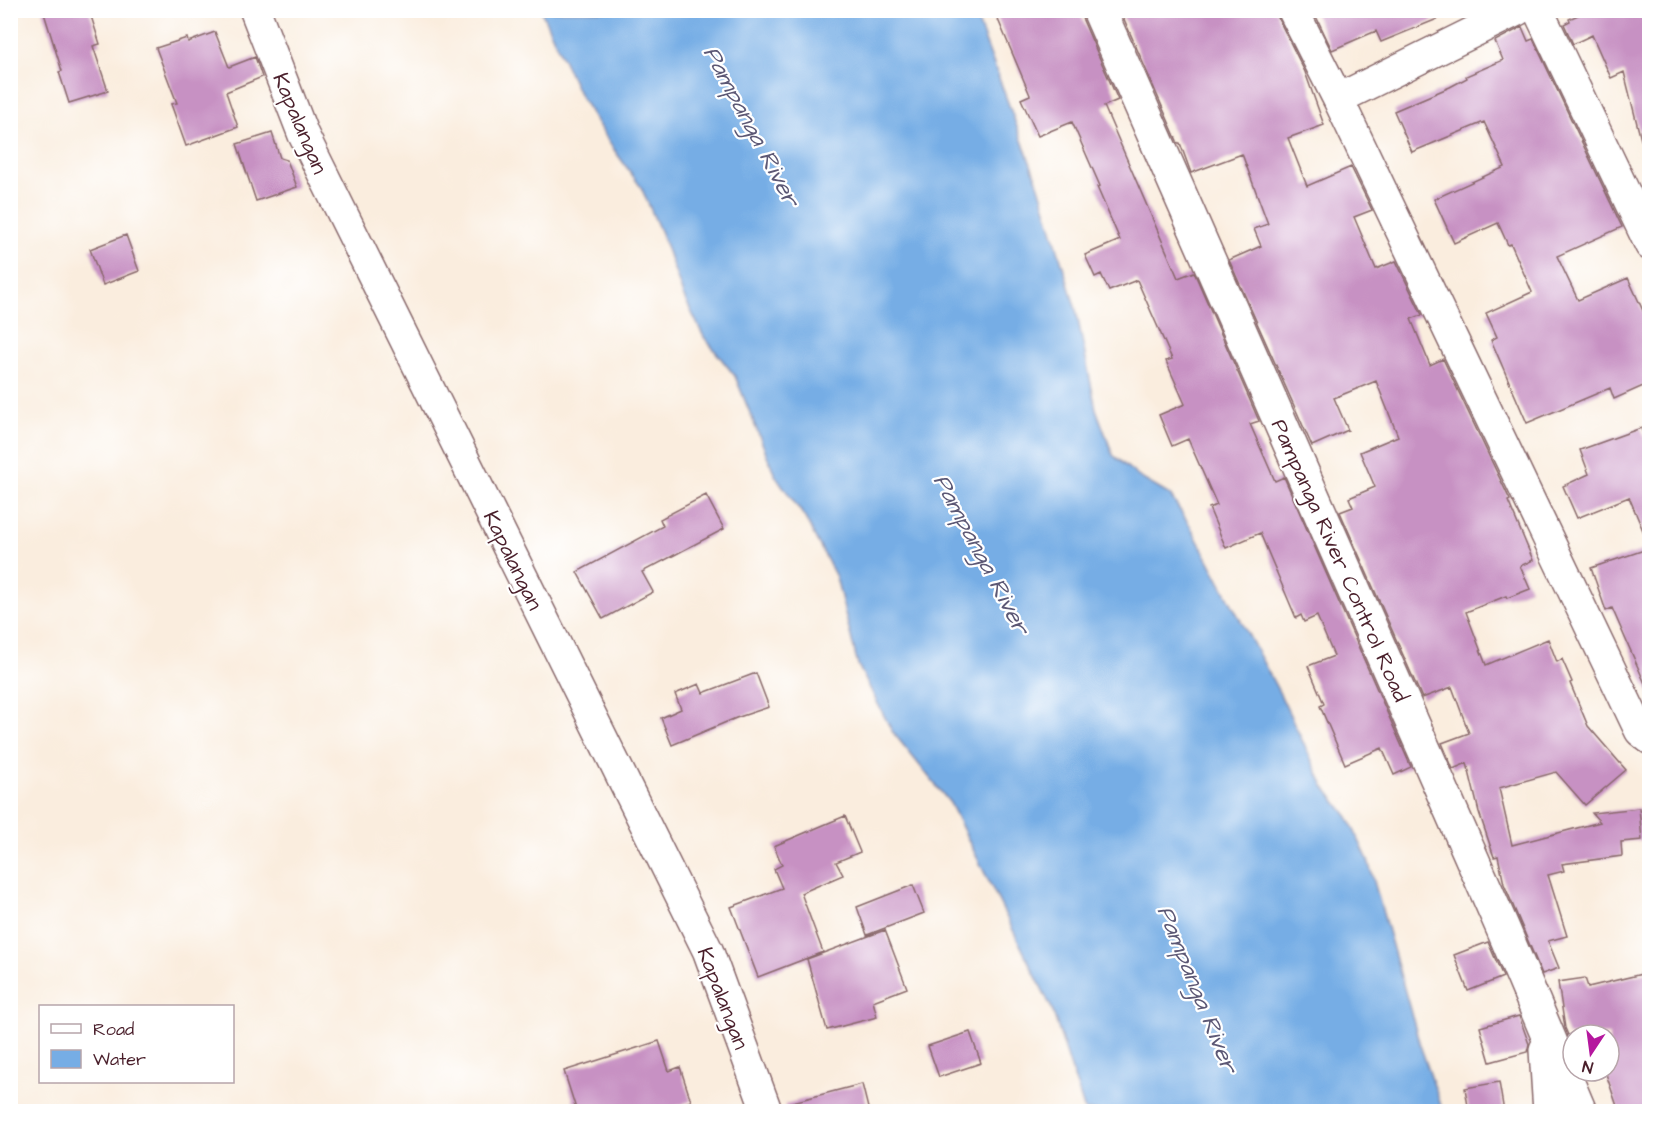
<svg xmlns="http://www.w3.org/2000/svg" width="1660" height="1122" font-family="'Architects Daughter',sans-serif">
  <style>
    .water { fill: #76ade5; stroke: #606688; stroke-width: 1.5 }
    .building { fill: #c791c3 }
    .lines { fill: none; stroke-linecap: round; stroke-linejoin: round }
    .street-casing { stroke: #88676a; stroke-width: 33 }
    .secondary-casing { stroke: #88676a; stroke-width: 36 }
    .street { stroke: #fff; stroke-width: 30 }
    .secondary { stroke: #fff; stroke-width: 33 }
    .labels { text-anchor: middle; stroke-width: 4.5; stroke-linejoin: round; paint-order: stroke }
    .street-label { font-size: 22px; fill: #4a1f2b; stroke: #fff }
    .water-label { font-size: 24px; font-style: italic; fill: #5c5875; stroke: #fff }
  </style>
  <rect width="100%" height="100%" fill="#fff"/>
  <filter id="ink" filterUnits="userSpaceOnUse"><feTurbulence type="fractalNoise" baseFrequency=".0167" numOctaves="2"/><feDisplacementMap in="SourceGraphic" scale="12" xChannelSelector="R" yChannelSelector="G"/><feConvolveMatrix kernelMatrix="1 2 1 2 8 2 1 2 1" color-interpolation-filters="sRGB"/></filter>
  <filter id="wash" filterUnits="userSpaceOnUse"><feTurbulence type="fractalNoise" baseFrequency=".008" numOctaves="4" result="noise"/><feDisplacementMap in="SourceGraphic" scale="24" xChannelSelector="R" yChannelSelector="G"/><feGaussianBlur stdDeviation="1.35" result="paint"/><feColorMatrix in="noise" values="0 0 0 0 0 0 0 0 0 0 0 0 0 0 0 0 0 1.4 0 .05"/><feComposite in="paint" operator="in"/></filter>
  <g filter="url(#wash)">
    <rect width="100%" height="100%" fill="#faedde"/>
    <path class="water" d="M541 11H974L1039 186 1076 310 1096 409 1113 455 1139 477 1170 495 1189 524 1279 692 1324 786 1348 817 1368 860 1420 1045 1443 1111H1085L1052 1009 950 803 892 731 858 665 836 577 804 516 775 475 735 376 704 337 683 295 664 240 641 187 615 151 580 96Z"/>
    <g id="blocks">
      <path class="building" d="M43 10H89L100 44 93 46 108 91 69 103 59 72 62 71Z
        M994 10H1081L1082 18 1118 100 1104 106 1178 278 1194 272 1259 421 1250 424 1275 481 1284 477 1411 767 1394 775 1382 748 1345 764 1320 706 1324 704 1308 666 1334 656 1317 616 1304 622 1301 615 1296 618 1260 533 1226 548 1209 508 1217 505 1188 439 1172 446 1159 415 1185 404 1166 361 1172 359 1137 280 1109 291 1101 274 1095 277 1085 255 1120 240 1097 187 1100 186 1072 122 1038 136 1021 99 1030 95Z
        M1120 10H1276L1278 18 1305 72 1324 125 1288 138 1307 186 1351 167 1372 210 1354 217 1376 269 1396 261 1422 315 1411 319 1430 365 1443 359 1510 500 1508 501 1533 560 1520 566 1530 589 1507 598 1506 596 1466 612 1486 665 1548 639 1557 662 1562 659 1572 682 1570 683 1588 726 1626 770 1585 805 1556 772 1499 788 1512 845 1600 822 1592 813 1639 808 1642 840 1621 842 1622 856 1562 864 1564 871 1548 875 1567 936 1548 941 1559 968 1542 974 1504 884 1498 856 1494 857 1479 812 1467 763 1453 769 1442 743 1469 733 1452 687 1422 698 1340 512 1353 507 1349 498 1375 487 1360 452 1398 436 1376 381 1334 398 1348 430 1312 446 1229 260 1261 246 1254 229 1268 224 1242 154 1191 173 1180 143H1178Z
        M1313 10H1457V11L1381 42 1376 31 1332 50Z
        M1589 10H1650V139L1641 140 1624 72 1611 78 1592 35 1573 44 1564 24 1570 21 1569 19Z
        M1522 27 1528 41 1533 39 1622 227 1557 256 1578 300 1628 278 1650 326V383L1614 399 1610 388 1527 423 1491 340 1497 337 1486 313 1532 292 1511 244 1508 245 1498 223 1454 243 1434 199 1505 167 1484 122 1412 152 1394 111 1450 87 1467 78 1466 76 1503 60 1495 41Z
        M215 32 229 67 255 57 262 77 226 92 238 127 186 146 171 104 177 103 156 48 187 38 188 42Z
        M272 133 280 158 287 160 297 187 256 201 237 144Z
        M126 235 139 271 103 285 90 249Z
        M1641 428 1650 451 1649 545 1629 497 1577 518 1563 486 1589 474 1580 450Z
        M706 495 724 529 642 572 653 592 603 619 577 572 663 526 660 519Z
        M1650 548V695L1612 608 1606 611 1591 568Z
        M756 673 769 707 736 718 672 745 661 718 681 709 675 694 699 684 703 693Z
        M845 816 860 852 836 862 843 875 801 893 823 952 758 977 731 907 782 888 774 869 782 865 774 846Z
        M913 885 924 913 867 935 857 907Z
        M885 930 907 988 873 1001 877 1017 827 1030 807 959Z
        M1488 942 1503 977 1468 991 1454 955Z
        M1650 972V1112H1619L1605 1071H1609V1035H1568L1565 1028 1558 982 1585 978 1588 987Z
        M1519 1016 1529 1044 1527 1052 1490 1062 1480 1027Z
        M970 1032 981 1063 939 1077 928 1046Z
        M659 1041 669 1071 680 1067 691 1101 659 1112H577L564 1071Z
        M1499 1082 1504 1112H1469L1465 1088Z
        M862 1084 869 1112H786L785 1104Z"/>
    </g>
  </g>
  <g filter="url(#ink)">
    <use href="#blocks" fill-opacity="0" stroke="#88676a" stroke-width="1.5"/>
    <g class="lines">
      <g class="street-casing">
        <path id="street" d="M255 10 303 134 708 951 767 1112
          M1293 10 1338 99 1640 731 1650 739
          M1538 10 1650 245
          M1338 99 1518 10"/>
      </g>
      <g class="secondary-casing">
        <path id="secondary" d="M1099 10 1503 929 1580 1112
          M1546 1050 1550 1112"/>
      </g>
      <use href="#street" class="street"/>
      <use href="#secondary" class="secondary"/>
    </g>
  </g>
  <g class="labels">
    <g class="street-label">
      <text transform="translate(301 123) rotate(67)" y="8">Kapalangan</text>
      <text transform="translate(514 560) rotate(64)" y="8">Kapalangan</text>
      <text transform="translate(1341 560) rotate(66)" y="8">Pampanga River Control Road</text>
      <text transform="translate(724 998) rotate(69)" y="8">Kapalangan</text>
    </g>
    <g class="water-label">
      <text transform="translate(752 126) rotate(62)" y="8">Pampanga River</text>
      <text transform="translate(982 554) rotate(62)" y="8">Pampanga River</text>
      <text transform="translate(1198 989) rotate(68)" y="8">Pampanga River</text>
    </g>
  </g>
  <rect width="1660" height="1122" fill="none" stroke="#fff" stroke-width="36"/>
  <rect x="39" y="1005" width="195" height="78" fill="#ffffff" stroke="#b7a5aa" stroke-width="1.5"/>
  <rect x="51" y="1024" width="30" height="9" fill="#ffffff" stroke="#b7a5aa" stroke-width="1.5"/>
  <text x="93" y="1035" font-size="18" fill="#4a1f2b">Road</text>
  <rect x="51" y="1050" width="30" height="18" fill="#76ade5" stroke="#b7a5aa" stroke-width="1.5"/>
  <text x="93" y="1065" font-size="18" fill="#4a1f2b">Water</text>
  <g transform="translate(1591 1053) rotate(193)"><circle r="28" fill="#ffffff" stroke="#b7a5aa" stroke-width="1.5"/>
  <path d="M0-4.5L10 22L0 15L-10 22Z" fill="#b5179e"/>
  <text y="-9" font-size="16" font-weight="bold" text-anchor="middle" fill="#4a1f2b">N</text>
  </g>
</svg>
